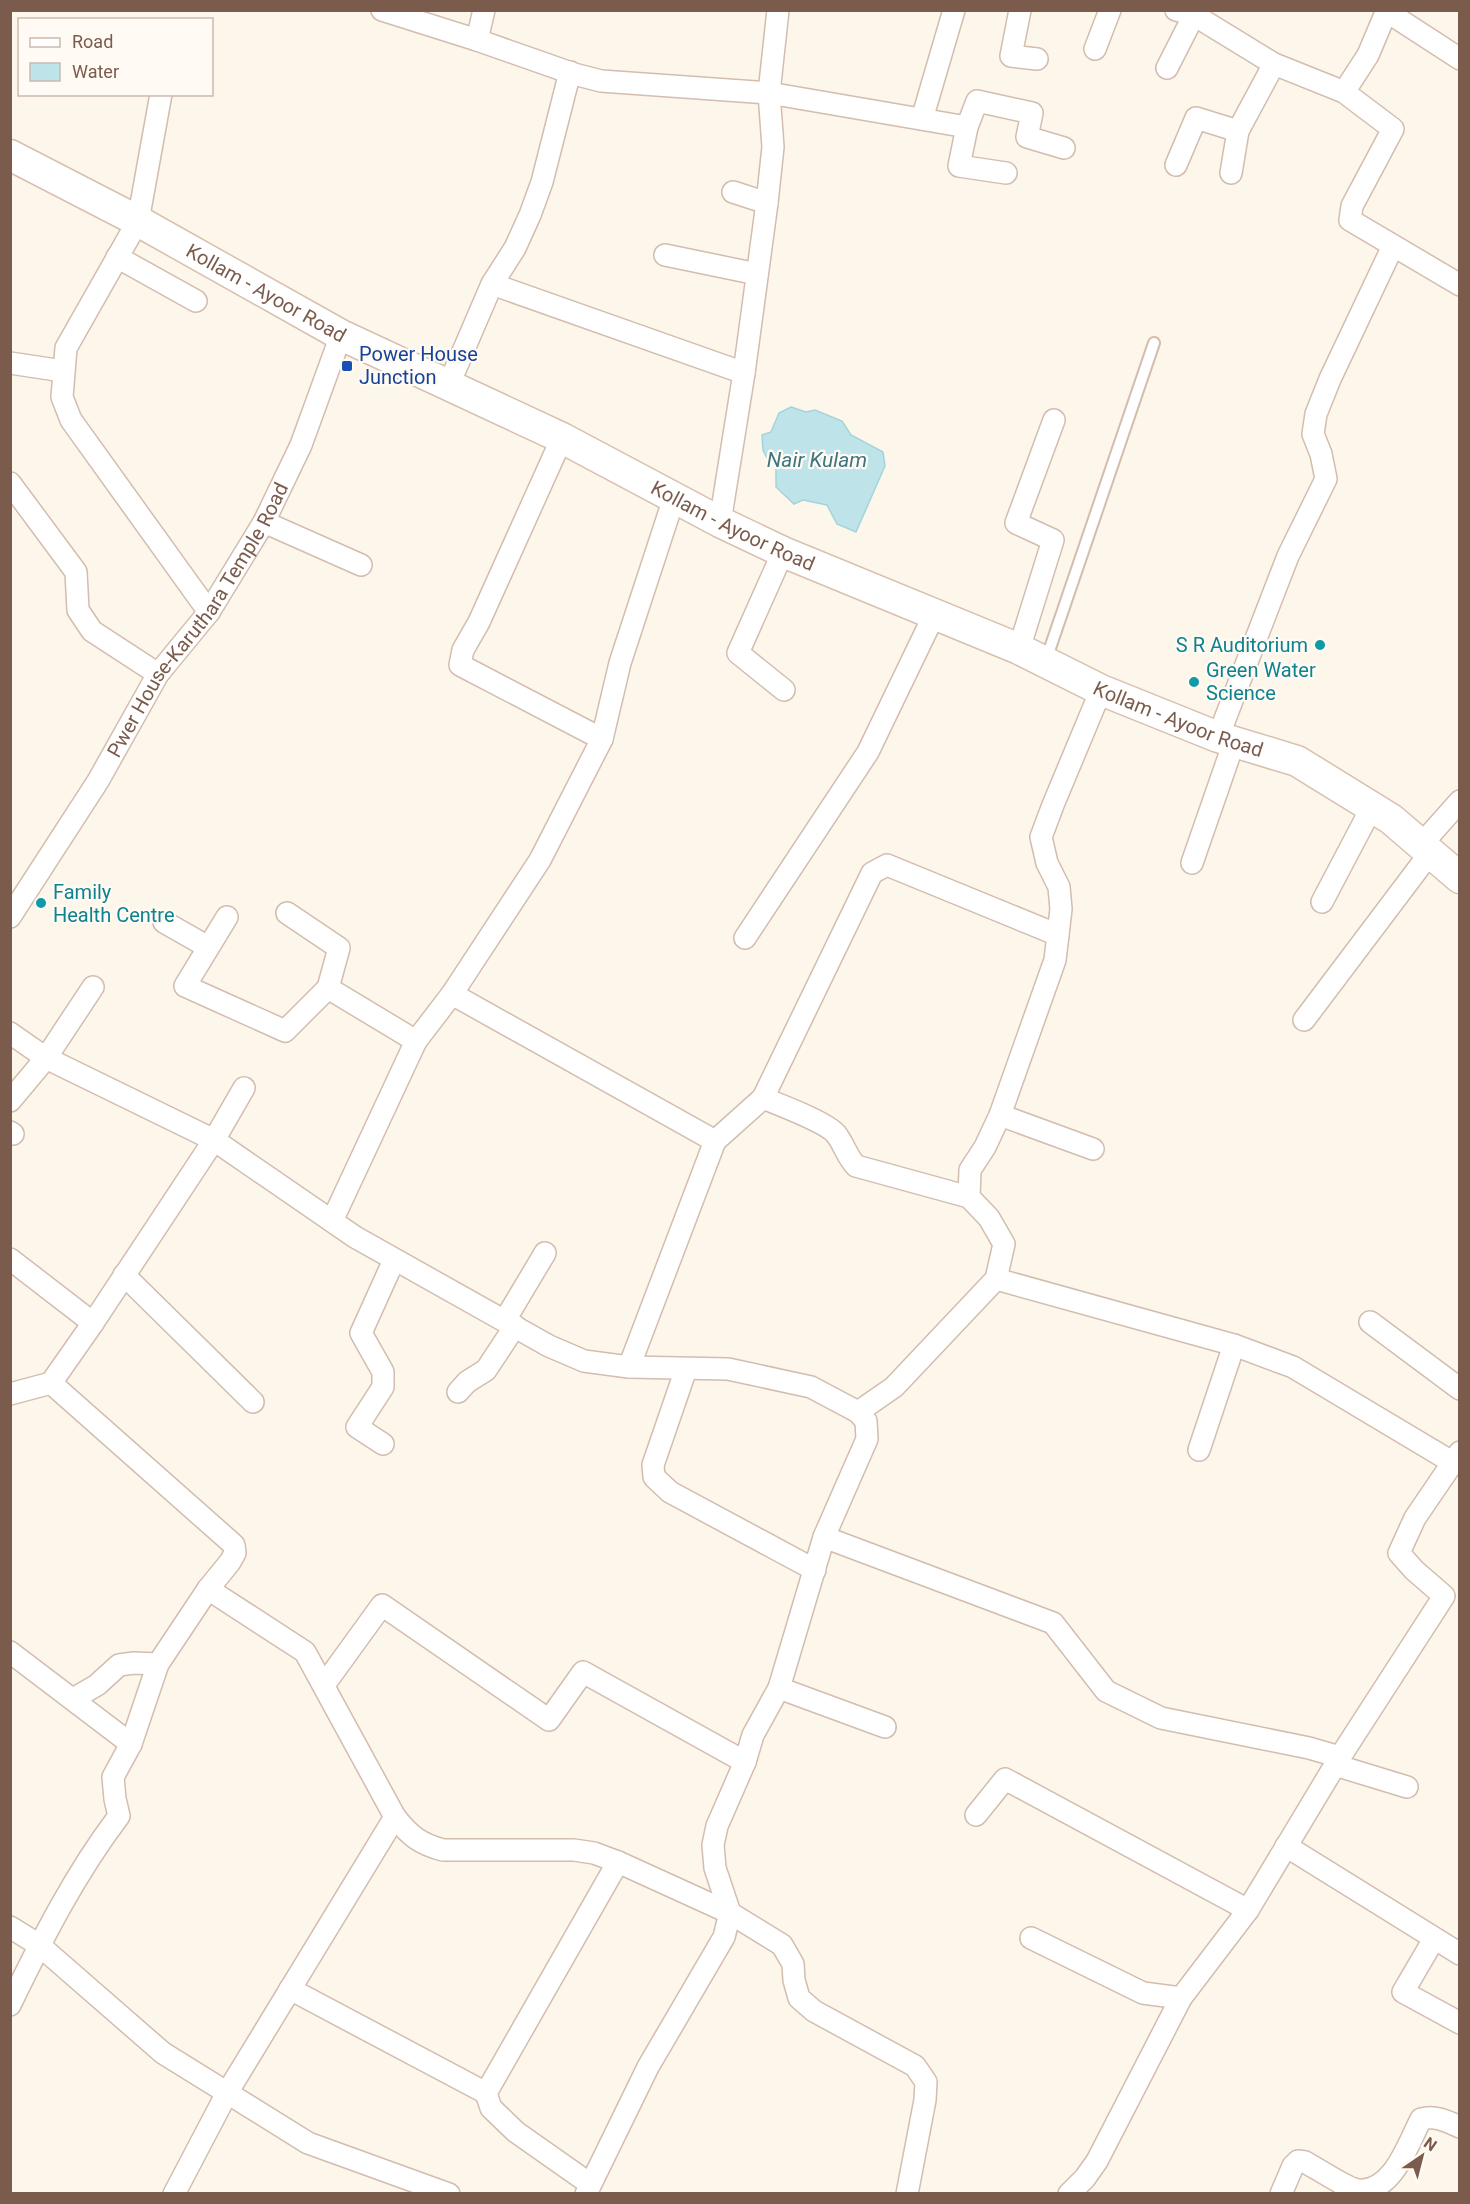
<svg xmlns="http://www.w3.org/2000/svg" width="1470" height="2204" font-family="Roboto,sans-serif">
  <style>
    .water { fill: #bee4e9; stroke: #a3d4db; stroke-width: 1.5 }
    .lines { fill: none; stroke-linecap: round; stroke-linejoin: round }
    .lane-casing { stroke: #d2bdaf; stroke-width: 14 }
    .street-casing { stroke: #d2bdaf; stroke-width: 24 }
    .secondary-casing { stroke: #d7c0af; stroke-width: 33 }
    .lane { stroke: #fff; stroke-width: 10 }
    .street { stroke: #fff; stroke-width: 21 }
    .secondary { stroke: #fff; stroke-width: 30 }
    .transit-dot { fill: #1a4fb4; stroke: #fffaf3; stroke-width: 2 }
    .culture-dot { fill: #0f9aa8; stroke: #fffaf3; stroke-width: 2 }
    .labels { text-anchor: middle; stroke-width: 4.5; stroke-linejoin: round; paint-order: stroke }
    .street-label { font-size: 20px; fill: #7b5b4c; stroke: #fffaf3 }
    .transit-label { font-size: 20px; fill: #164399; stroke: #fffaf3; text-anchor: start }
    .culture-label { font-size: 20px; fill: #0d838f; stroke: #fffaf3; text-anchor: start }
    .water-label { font-size: 21px; font-style: italic; fill: #3e7680; stroke: #fffaf3 }
  </style>
  <rect width="100%" height="100%" fill="#fdf6eb"/>
  <path class="water" d="M791 407 806 412 815 410 842 421 851 435 883 452 885 466 856 532 837 524 827 505 803 500 794 504 776 487V456L768 460 763 450 762 435 771 432 779 413Z"/>
  <g class="lines">
    <g class="lane-casing">
      <path id="lane" d="M1046 660 1154 343"/>
    </g>
    <g class="street-casing">
      <g id="street">
        <path d="M382 10 477 40 574 74 601 81 769 93 967 127"/>
        <path d="M1020 10 1011 56 1037 59"/>
        <path d="M1176 10 1194 15 1274 64 1344 92 1393 129 1352 206 1350 220 1460 285"/>
        <path d="M1386 11 1460 59"/>
        <path d="M477 40 484 10"/>
        <path d="M1095 49 1110 10"/>
        <path d="M1167 68 1194 15"/>
        <path d="M1344 92 1368 55 1387 10"/>
        <path d="M161 94 138 221 66 348 62 397 71 420 209 612"/>
        <path d="M922 119 954 10"/>
        <path d="M1176 165 1196 118 1238 131"/>
        <path d="M1006 173 959 166 967 127 977 101 1032 113 1027 137 1064 148"/>
        <path d="M1231 173 1238 131 1274 64"/>
        <path d="M733 192 767 203"/>
        <path d="M665 255 757 274"/>
        <path d="M117 257 196 301"/>
        <path d="M492 284 744 373"/>
        <path d="M10 363 63 371"/>
        <path d="M449 384 492 284 515 248 530 215 542 182 570 72"/>
        <path d="M562 438 479 622 463 650 460 665 602 739"/>
        <path d="M10 483 76 572 78 610 92 631 158 674"/>
        <path d="M264 522 361 565"/>
        <path d="M720 522 744 373 767 203 773 147 769 93 778 10"/>
        <path d="M783 552 738 653 784 690"/>
        <path d="M1019 649 1053 540 1016 523 1054 420"/>
        <path d="M1218 737 1288 556 1326 479 1321 454 1313 434 1316 414 1330 379 1393 246"/>
        <path d="M1420 846 1460 801"/>
        <path d="M1192 863 1234 742"/>
        <path d="M1322 902 1372 807"/>
        <path d="M287 913 339 948 328 988"/>
        <path id="s1" d="M10 917 98 781 158 674 209 612 264 522 301 445 341 335"/>
        <path d="M227 917 185 986 285 1031 328 988 416 1041"/>
        <path d="M164 922 208 947"/>
        <path d="M745 938 868 752 935 613"/>
        <path d="M452 994 715 1141"/>
        <path d="M1304 1020 1430 853"/>
        <path d="M10 1033 46 1058 214 1140 355 1237 549 1346 584 1361 629 1367 728 1369 811 1387 858 1412"/>
        <path d="M763 1098C780 1105 826 1122 836 1134 844 1144 847 1157 856 1166L969 1197"/>
        <path d="M10 1101 46 1058 93 987"/>
        <path d="M1000 1115 1093 1149"/>
        <path d="M10 1132 13 1134"/>
        <path d="M332 1221 416 1041 452 994 540 860 602 739 620 663 674 498"/>
        <path d="M10 1259 93 1323"/>
        <path d="M124 1275 253 1402"/>
        <path d="M996 1279 1234 1345 1293 1367 1452 1462"/>
        <path d="M505 1320 545 1253"/>
        <path d="M1370 1322 1460 1389"/>
        <path d="M629 1367 715 1141 763 1098 872 873 887 865 1058 935"/>
        <path d="M686 1369 653 1465 654 1477 670 1492 815 1570"/>
        <path d="M458 1392 467 1382 486 1370 515 1326"/>
        <path d="M10 1394 51 1383 93 1323 214 1140 244 1088"/>
        <path d="M383 1444 357 1427 383 1387V1372L361 1333 394 1260"/>
        <path d="M1199 1450 1234 1345"/>
        <path d="M824 1537 1053 1623 1106 1691 1161 1718 1309 1748 1340 1757"/>
        <path d="M208 1589 305 1652 395 1817C410 1836 420 1844 443 1850H574L594 1853 618 1862 730 1913 782 1945 793 1964 794 1980 799 1998 814 2011 915 2066 926 2082 925 2100 907 2194"/>
        <path d="M10 1652 131 1744"/>
        <path d="M324 1685 382 1605 549 1720 583 1672 745 1762"/>
        <path d="M779 1688 885 1727"/>
        <path d="M73 1699 97 1685 119 1665 134 1663 158 1664"/>
        <path d="M1335 1765 1407 1787"/>
        <path d="M976 1815 1005 1779 1248 1910"/>
        <path d="M1286 1846 1460 1954"/>
        <path d="M10 1927 39 1945 163 2053 308 2143 449 2194"/>
        <path d="M1031 1938 1143 1993 1181 1998"/>
        <path d="M1434 1939 1403 1992 1460 2023"/>
        <path d="M290 1989 486 2093"/>
        <path d="M10 2005C42 1939 75 1874 119 1816L115 1799 113 1777 131 1744 158 1664 208 1589 230 1562 235 1553 234 1545 51 1383"/>
        <path d="M590 2184 516 2132 491 2108 486 2093 618 1862"/>
        <path d="M174 2194 227 2093 395 1817"/>
        <path d="M586 2194 648 2067 724 1937 730 1913 715 1868 713 1845 717 1826 745 1762 753 1735 779 1688 824 1537 867 1439 866 1421 858 1412 894 1387 996 1279 1004 1244 989 1218 969 1197 970 1170 985 1147 1000 1115 1055 960 1061 909 1059 887 1047 863 1041 837 1053 805 1101 690"/>
        <path d="M1069 2194 1085 2178 1097 2161 1181 1998 1248 1910 1340 1757 1444 1596 1414 1570 1399 1553 1415 1518 1460 1452"/>
        <path d="M1281 2194 1293 2166 1298 2161 1305 2162C1316 2168 1348 2189 1358 2190 1393 2193 1408 2144 1421 2119 1435 2115 1447 2121 1460 2127"/>
      </g>
    </g>
    <g class="secondary-casing">
      <g id="secondary">
        <path id="s2" d="M10 155 138 221 341 335 562 438 720 522 783 552 1019 649 1101 690 1218 737 1297 761 1391 819 1460 878"/>
      </g>
    </g>
    <use href="#lane" class="lane"/>
    <use href="#street" class="street"/>
    <use href="#secondary" class="secondary"/>
  </g>
  <rect class="transit-dot" x="341" y="360" width="12" height="12" rx="3"/>
  <g class="culture-dot">
    <circle cx="1320" cy="645" r="6"/>
    <circle cx="1194" cy="682" r="6"/>
    <circle cx="41" cy="903" r="6"/>
  </g>
  <g class="labels">
    <g class="street-label">
      <text dy="7" stroke="none"><textPath href="#s2" startOffset="291">Kollam - Ayoor Road</textPath></text>
      <text dy="7" stroke="none"><textPath href="#s2" startOffset="813">Kollam - Ayoor Road</textPath></text>
      <text dy="7" stroke="none"><textPath href="#s1" startOffset="352">Pwer House-Karuthara Temple Road</textPath></text>
      <text dy="7" stroke="none"><textPath href="#s2" startOffset="1299">Kollam - Ayoor Road</textPath></text>
    </g>
    <g class="transit-label">
      <text x="359" y="361">Power House<tspan x="359" dy="23">Junction</tspan></text>
    </g>
    <g class="culture-label">
      <text x="1308" y="652" text-anchor="end">S R Auditorium</text>
      <text x="1206" y="677">Green Water<tspan x="1206" dy="23">Science</tspan></text>
      <text x="53" y="899">Family<tspan x="53" dy="23">Health Centre</tspan></text>
    </g>
    <g class="water-label">
      <text x="817" y="467">Nair Kulam</text>
    </g>
  </g>
  <rect width="1470" height="2204" fill="none" stroke="#7b5b4c" stroke-width="24"/>
  <rect x="18" y="18" width="195" height="78" fill="#fffaf3" stroke="#cabab0" stroke-width="1.5"/>
  <rect x="30" y="38" width="30" height="9" fill="#ffffff" stroke="#cabab0" stroke-width="1.5"/>
  <text x="72" y="48" font-size="18" fill="#7b5b4c">Road</text>
  <rect x="30" y="63" width="30" height="18" fill="#bee4e9" stroke="#cabab0" stroke-width="1.5"/>
  <text x="72" y="78" font-size="18" fill="#7b5b4c">Water</text>
  <g transform="translate(1422 2156) rotate(35)" stroke="#fffaf3" stroke-width="4.5" paint-order="stroke">
  <path d="M0-4.5L10 22L0 15L-10 22Z" fill="#7b5b4c"/>
  <text y="-9" font-size="16" font-weight="bold" text-anchor="middle" fill="#7b5b4c">N</text>
  </g>
</svg>
